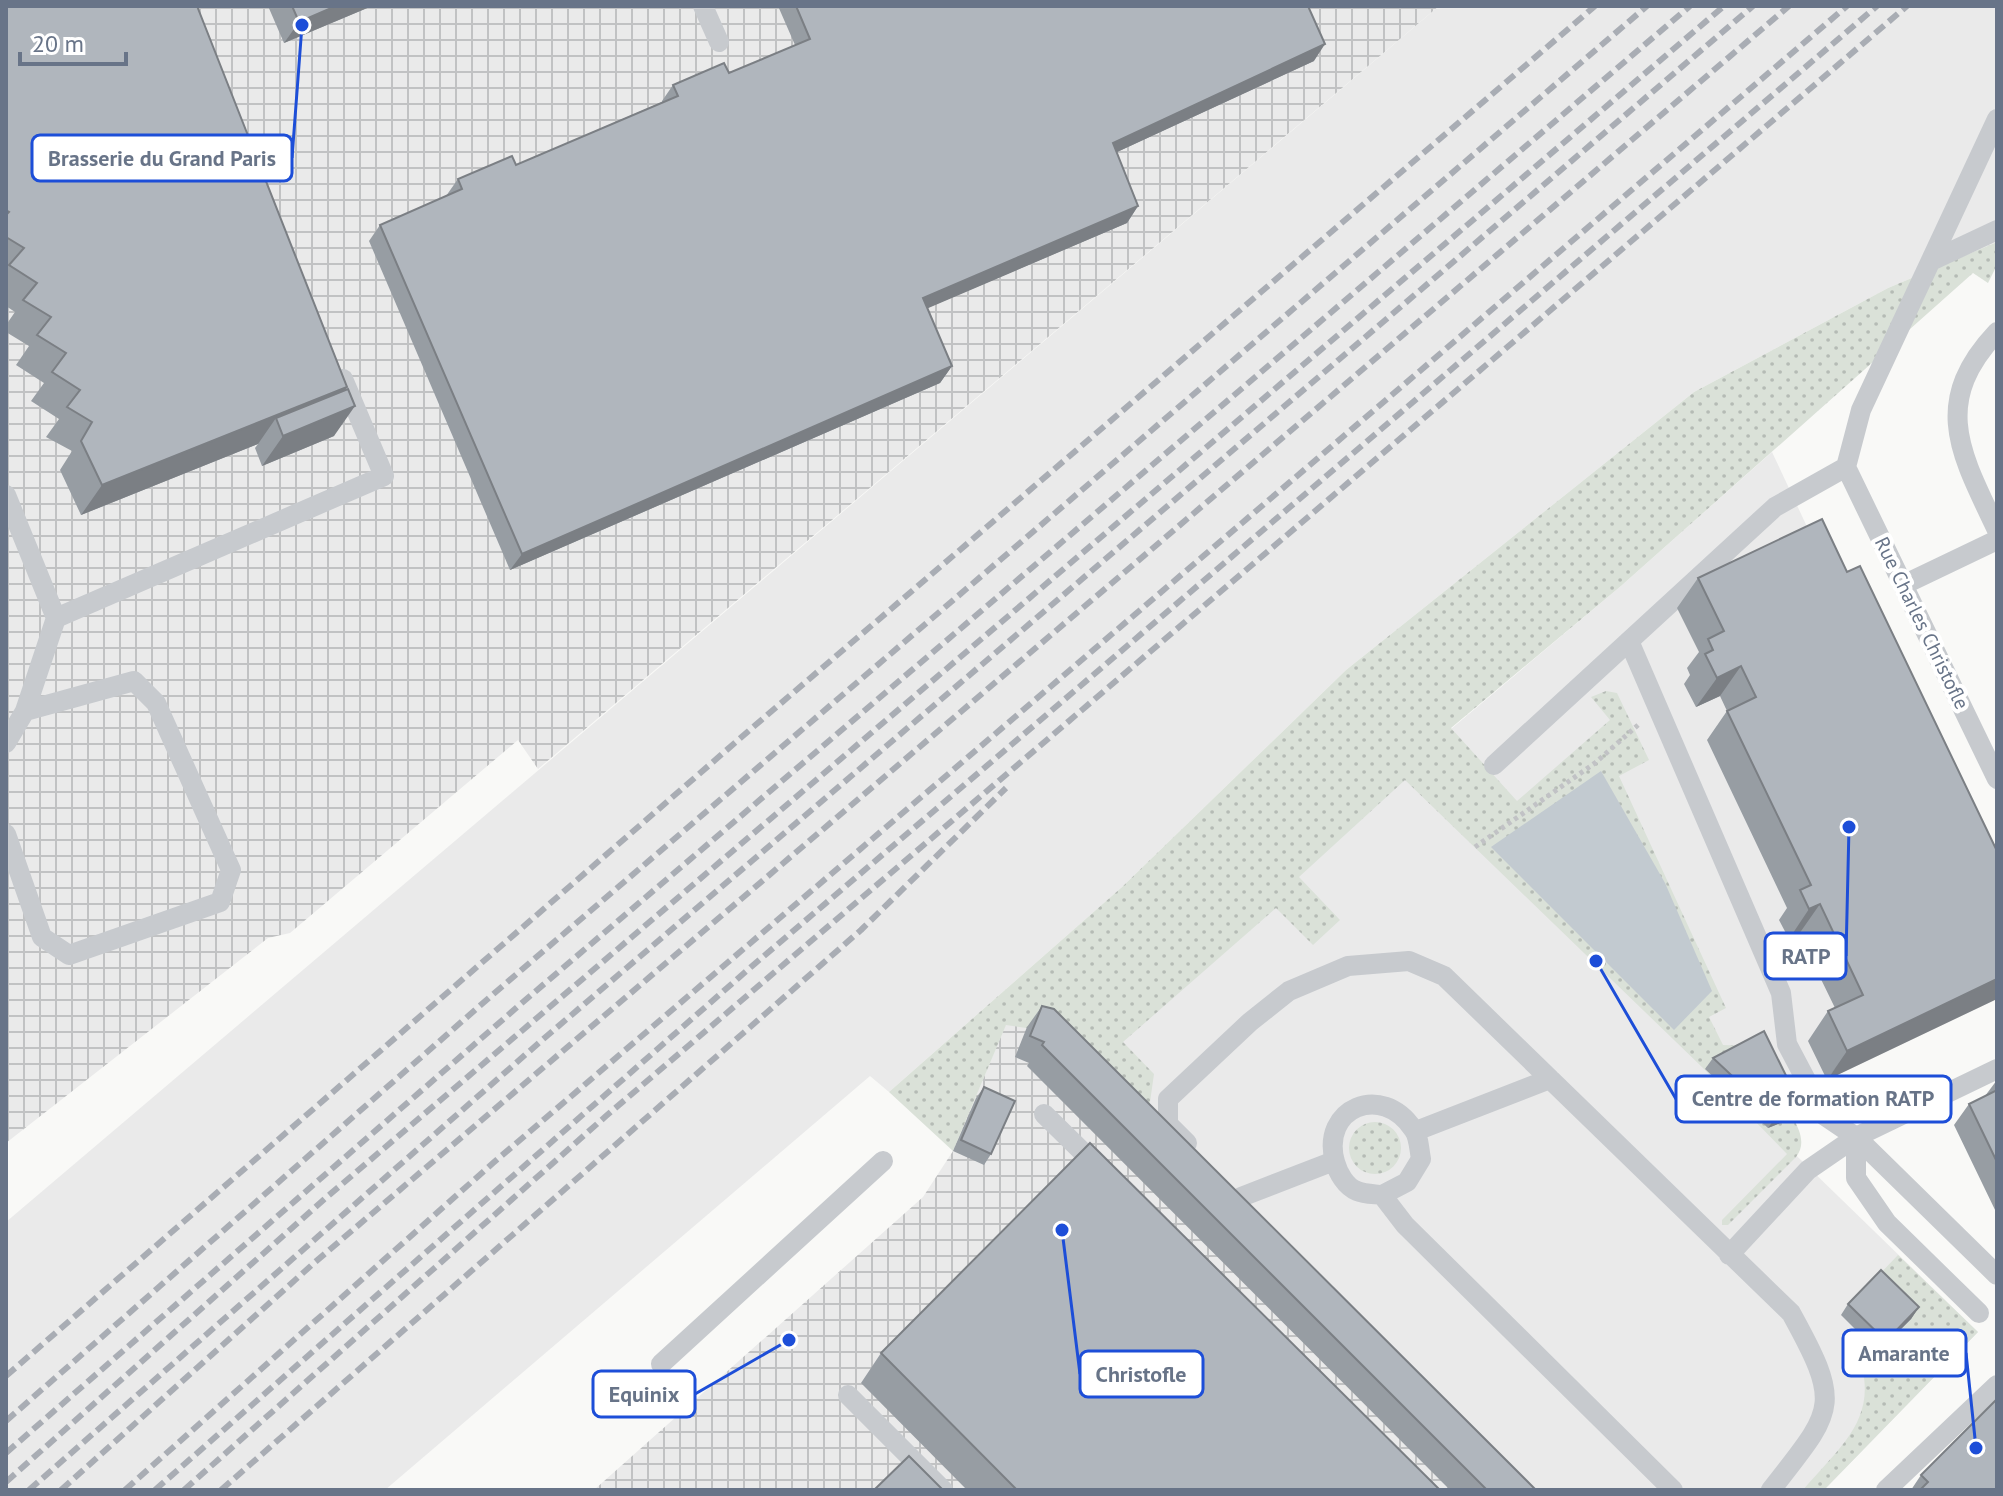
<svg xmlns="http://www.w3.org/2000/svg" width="2003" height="1496" font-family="'PT Sans',sans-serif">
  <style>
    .built { fill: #eaeaea }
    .industrial { fill: url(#industrial-grid) }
    .grass { fill: url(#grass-dots) }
    .water { fill: #c2cad0 }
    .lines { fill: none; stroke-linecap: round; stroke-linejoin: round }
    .path { stroke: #c1c2c5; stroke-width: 5; stroke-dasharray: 4 4; stroke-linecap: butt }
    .service { stroke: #c7cace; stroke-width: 20 }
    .rail { stroke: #a9adb4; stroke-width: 6; stroke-dasharray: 12 6; stroke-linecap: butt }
    .wall { fill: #979da3 }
    .shaded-wall { fill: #7b7f84 }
    .building { fill: #b0b6bd; stroke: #7b7f84; stroke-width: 2 }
    .labels { text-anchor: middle; stroke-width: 8; stroke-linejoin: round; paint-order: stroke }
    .street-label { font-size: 20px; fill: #687488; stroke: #fff }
    .leader { fill: none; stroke: #1d4ed8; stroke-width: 3 }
    .callout-dot { fill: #1d4ed8; stroke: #fff; stroke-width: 3 }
    .callout { fill: #fff; stroke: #1d4ed8; stroke-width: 3 }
    .callout-label { font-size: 22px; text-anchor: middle; font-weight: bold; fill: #687488 }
  </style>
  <defs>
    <pattern id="industrial-grid" width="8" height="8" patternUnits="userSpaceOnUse" patternTransform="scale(2)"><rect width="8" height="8" fill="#eaeaea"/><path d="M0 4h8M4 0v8" fill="none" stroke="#c1c2c3"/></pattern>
    <pattern id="grass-dots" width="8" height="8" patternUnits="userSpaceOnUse" patternTransform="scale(2)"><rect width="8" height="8" fill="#dae1d8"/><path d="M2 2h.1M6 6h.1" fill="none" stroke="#b5bbb5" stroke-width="1.8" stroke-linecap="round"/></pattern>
  </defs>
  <rect width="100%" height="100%" fill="#f9f9f7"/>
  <path class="built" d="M1439 6H1997V242L1888 288 1694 392 1346 670 1122 887 889 1092 870 1076 385 1490H6V1222Z
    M1772 452 1839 595 1997 999 1808 1089 1800 1115 1768 1128 1978 1332 1824 1490H1500L1076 1069 1451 729 1621 586Z"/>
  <path class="industrial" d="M6 6H1439L538 769 518 740 290 933 268 938 6 1143Z
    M1006 1024 1039 1030 1500 1490H594L923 1197 953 1151Z"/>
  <path class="grass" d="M1997 242V265L1988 283 1973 273 1621 586 1451 728 1517 801 1610 720 1591 697 1606 691 1617 693 1649 760 1619 776 1726 1008 1709 1017 1723 1045 1748 1046 1768 1128 1793 1118C1800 1131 1806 1144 1796 1157L1728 1225H1722V1220L1787 1154 1704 1069 1405 780 1299 877 1340 920 1313 945 1276 908 1123 1042 1154 1074 1149 1109 1039 1030 1006 1025 953 1151 889 1092 1122 887 1346 670 1694 392 1888 288Z
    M1349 1148a26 26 0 1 1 52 0a26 26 0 1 1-52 0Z
    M1898 1255 1978 1332 1824 1490H1803C1843 1443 1883 1416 1856 1348L1865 1339 1878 1352 1873 1281Z"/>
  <path class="water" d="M1601 771 1665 883 1712 991 1674 1030 1491 847Z"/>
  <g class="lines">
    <path class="path" d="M1475 847 1595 763 1638 725"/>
    <path class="service" d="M703 6 719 42
      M1931 261 1997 230
      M1997 332C1930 403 1961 454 1997 530
      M1846 467 1997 779
      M6 495 56 618 384 476 343 379
      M1903 585 1997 540
      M1629 641 1781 993 1787 1044 1825 1116 1856 1137 1997 1275
      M6 743 25 711 56 618
      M1494 765 1775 507 1846 467 1861 410 1997 119
      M6 834 42 937 69 955 220 902 231 870 156 703 134 681 25 711
      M1044 1114 1099 1168
      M1416 1131 1550 1079
      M1856 1137V1178L1887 1223 1979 1313
      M1187 1143 1168 1124V1099L1250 1022 1289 991 1348 966 1409 961 1444 976 1791 1313C1843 1407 1834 1409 1771 1490
      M1382 1195 1407 1182 1421 1159C1419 1149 1419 1136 1413 1129 1382 1082 1320 1108 1335 1162 1338 1173 1346 1187 1357 1191 1364 1194 1374 1194 1382 1195L1405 1225 1673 1490
      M1241 1197 1334 1161
      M1729 1255 1808 1170 1856 1137 1997 1069
      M661 1364 883 1161
      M848 1395 943 1490
      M1886 1490 1997 1385"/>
    <path class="rail" d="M6 1376 752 728 1595 6
      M6 1421 491 996 1647 6
      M6 1453 523 1002 1690 6
      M6 1482 328 1196 1724 6
      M29 1490 541 1041 1753 6
      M61 1490 314 1263 1789 6
      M125 1490 493 1163 1847 6
      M155 1490 751 967 1877 6
      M184 1490 606 1116 1907 6
      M221 1490 861 930 1006 788"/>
  </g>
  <path class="wall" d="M6 6 347 387 345 390 334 436 262 466 255 448 258 444 81 515 60 470 72 451 46 437 59 419 31 401 44 383 16 365 29 346 6 332V325L15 312 6 306Z
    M268 6H372L284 43Z
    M778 6H1308L1314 61 1117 152 1138 206 1127 223 927 308 952 366 940 383 510 570 369 241 380 225 446 196 458 179 516 165 662 102V101L673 85 729 73 795 45Z
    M1847 572 1997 851 1827 1080 1808 1041 1828 1011 1835 1008 1799 934 1789 939 1779 920 1787 908 1707 740 1727 711 1720 696 1696 707 1684 684 1690 675 1687 668 1699 652 1677 608 1698 578Z
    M1042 1006 1536 1490H1450L1027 1066 1029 1063 1015 1057 1027 1027Z
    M1713 1058 1801 1106 1793 1118 1768 1128 1705 1069Z
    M1997 1080V1214L1954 1125 1969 1104 1985 1096Z
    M984 1087 991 1154 984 1165 953 1151 976 1098Z
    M1848 1304 1919 1307 1911 1319 1878 1352 1841 1315Z
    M881 1353 1440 1490H967L861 1383Z
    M1921 1475 1997 1490H1911Z"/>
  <path class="shaded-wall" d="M336 6H372L284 43 299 22Z
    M1325 44 1314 61 1102 159 1113 143Z
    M1138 206 1127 223 912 315 923 298Z
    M952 366 940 383 510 570 522 554Z
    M347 387 326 416 276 418 258 444 81 515 102 485Z
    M355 406 334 436 262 466 283 436Z
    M1741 666 1720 696 1696 707 1717 678Z
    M1820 904 1799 934 1789 939 1809 909Z
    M1997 979V999L1827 1080 1847 1051Z
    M1801 1106 1793 1118 1768 1128 1776 1117Z
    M1919 1307 1911 1319 1878 1352 1886 1341Z"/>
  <path class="building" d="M6 6H197L347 387 102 485 81 441 92 422 67 407 80 390 52 372 66 353 37 335 51 317 23 300 37 283 9 265 24 248 6 237V215L9 212 6 210Z
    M292 6H336L299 22Z
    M796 6H1308L1325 44 1113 143 1138 206 923 298 952 366 522 554 380 225 462 189 458 179 512 156 516 165 678 96 673 85 724 63 729 73 810 39Z
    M348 389 355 406 283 436 276 418Z
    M1822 519 1847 572 1860 566 1997 851V979L1847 1051 1828 1011 1863 995 1820 904 1809 909 1800 890 1811 885 1727 711 1756 697 1741 666 1717 678 1705 654 1713 650 1708 639 1724 631 1698 578Z
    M1042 1006 1054 1009 1536 1490H1487L1042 1045 1044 1042 1030 1036Z
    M1764 1031 1801 1106 1776 1117 1713 1058Z
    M984 1087 1015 1101 991 1154 961 1140Z
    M1997 1090V1162L1969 1104Z
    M1090 1143 1440 1490H1017L881 1353Z
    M1881 1270 1919 1307 1886 1341 1848 1304Z
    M1997 1399V1490H1920L1928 1482 1921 1475Z
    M909 1456 943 1490H874Z"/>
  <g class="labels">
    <g class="street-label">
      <text transform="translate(1922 623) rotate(64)" y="7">Rue Charles Christofle</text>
    </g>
  </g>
  <path class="leader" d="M302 25L292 158M1849 827L1846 956M1596 961L1676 1099M1976 1448L1966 1353M1062 1230L1080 1374M789 1340L695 1394"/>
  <g class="callout-dot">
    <circle cx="302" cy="25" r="8"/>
    <circle cx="1849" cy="827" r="8"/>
    <circle cx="1596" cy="961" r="8"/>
    <circle cx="1976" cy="1448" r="8"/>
    <circle cx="1062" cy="1230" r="8"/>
    <circle cx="789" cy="1340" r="8"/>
  </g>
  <g class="callout">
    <rect x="32" y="135" width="260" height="46" rx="8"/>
    <rect x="1765" y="933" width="81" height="46" rx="8"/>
    <rect x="1676" y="1076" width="275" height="46" rx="8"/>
    <rect x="1843" y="1330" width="123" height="46" rx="8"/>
    <rect x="1080" y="1351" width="123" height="46" rx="8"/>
    <rect x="593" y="1371" width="102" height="46" rx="8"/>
  </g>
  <g class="callout-label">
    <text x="162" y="166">Brasserie du Grand Paris</text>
    <text x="1806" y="964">RATP</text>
    <text x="1813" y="1106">Centre de formation RATP</text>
    <text x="1904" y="1361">Amarante</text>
    <text x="1141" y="1382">Christofle</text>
    <text x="644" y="1402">Equinix</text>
  </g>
  <rect width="2003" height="1496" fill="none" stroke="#687488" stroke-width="16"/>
  <path d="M20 52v12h106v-12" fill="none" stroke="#687488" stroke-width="4"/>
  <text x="32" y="52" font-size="24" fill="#687488" stroke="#ffffff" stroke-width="6" paint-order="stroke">20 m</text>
</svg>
